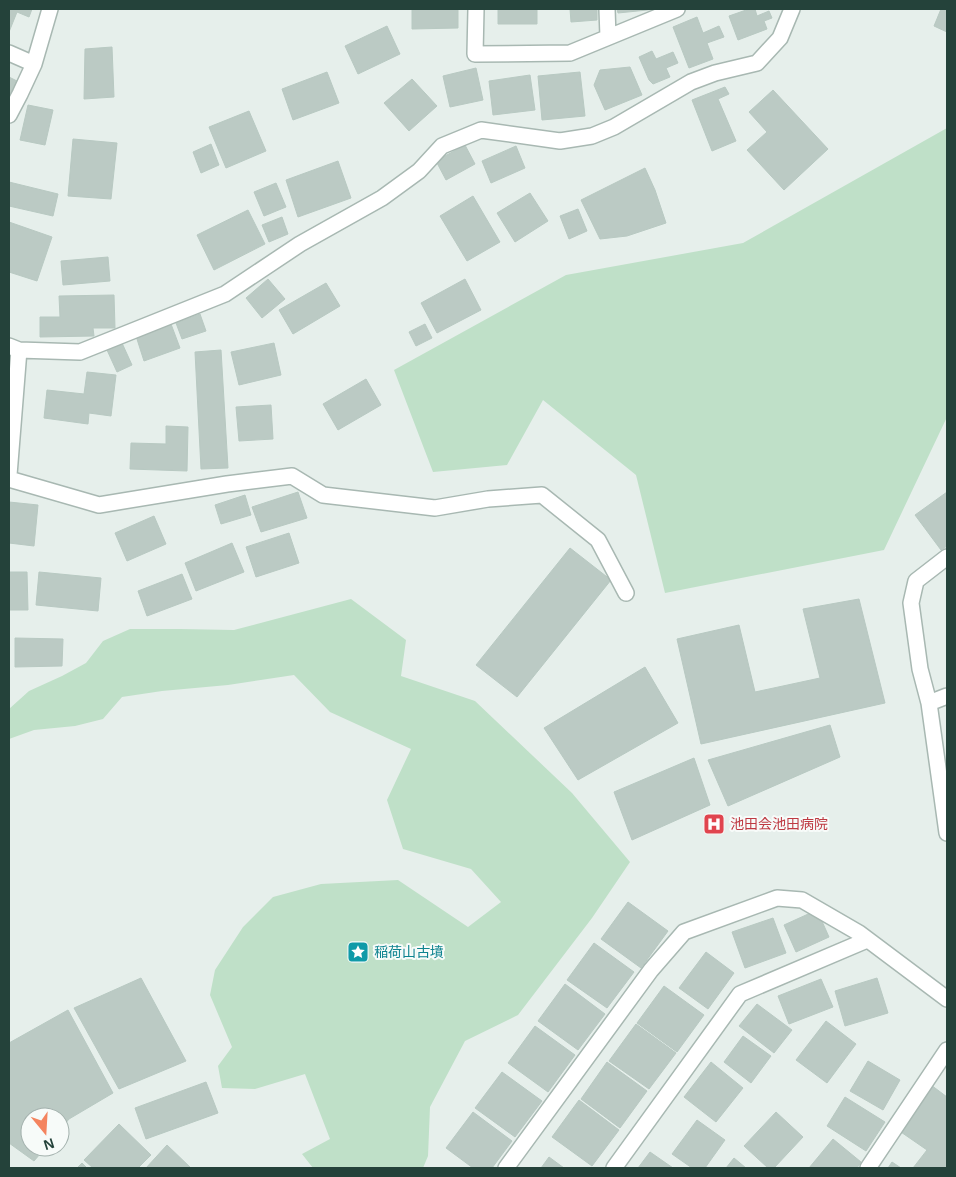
<svg xmlns="http://www.w3.org/2000/svg" width="956" height="1177" font-family="Arial,'Noto Sans JP',sans-serif">
  <style>
    .green { fill: #bfe0c8 }
    .building { fill: #bbcac4; stroke: #b8c9c2 }
    .lines { fill: none; stroke-linecap: round; stroke-linejoin: round }
    .street-casing { stroke: #a8b8b2; stroke-width: 18 }
    .street { stroke: #fff; stroke-width: 15 }
    .labels { text-anchor: middle; stroke-width: 4; stroke-linejoin: round; paint-order: stroke }
    .health-label { font-size: 14px; fill: #be3a42; stroke: #f7fbf9; text-anchor: start }
    .culture-label { font-size: 14px; fill: #0d838f; stroke: #f7fbf9; text-anchor: start }
  </style>
  <rect width="100%" height="100%" fill="#e6efeb"/>
  <path class="green" d="M947 128V417L884 550 665 593 636 475 543 400 507 465 433 472 394 370 566 275 743 243Z
    M351 599 406 640 401 676 475 701 572 793 630 862 592 918 518 1015 465 1041 430 1107 428 1156 423 1168H313L302 1154 330 1139 305 1074 255 1089 222 1088 218 1066 232 1047 210 995 215 970 243 927 273 897 321 884 398 880 468 927 501 902 471 869 403 849 387 800 411 749 330 712 294 675 228 685 162 691 122 697 103 719 75 726 34 730 9 739V709L29 691 62 676 86 663 103 641 130 629H180L234 630Z"/>
  <path class="building" d="M9 9H32L29 17 17 12 9 32Z
    M412 9H458V28L412 29Z
    M498 9H537V24H498Z
    M570 9H597V20L571 22Z
    M617 9H657L618 13Z
    M749 9H755L757 16 769 11 772 18 764 21 767 29 738 40 729 16Z
    M941 9H947V32L934 26Z
    M697 17 703 33 719 26 724 37 707 43 713 59 689 68 673 27Z
    M387 26 400 54 358 74 345 46Z
    M112 47 114 97 84 99 85 49Z
    M652 51 656 59 673 52 678 63 666 68 670 77 653 84 649 80 639 57Z
    M630 67 642 95 605 110 594 85 600 70Z
    M476 68 483 100 450 107 443 76Z
    M327 72 339 103 293 120 282 89Z
    M580 72 585 116 542 120 538 76Z
    M530 75 535 110 493 115 489 81Z
    M9 77 17 81 9 95Z
    M412 79 437 106 409 131 384 103Z
    M725 87 729 94 718 99 736 141 712 151 692 100Z
    M773 90 828 149 784 190 747 150 767 132 749 112Z
    M28 105 53 110 45 145 20 140Z
    M249 111 266 151 226 168 209 127Z
    M73 139 117 143 111 199 68 196Z
    M211 144 219 165 201 173 193 152Z
    M465 145 475 164 446 180 436 161Z
    M516 146 525 168 491 183 482 161Z
    M338 161 351 198 298 217 286 180Z
    M645 168 655 190 666 223 627 236 600 239 581 200Z
    M9 182 58 194 53 216 9 206Z
    M276 183 286 207 264 216 254 192Z
    M530 193 548 221 515 242 497 213Z
    M473 196 500 242 467 261 440 216Z
    M578 209 587 231 569 239 560 216Z
    M248 210 265 244 214 270 197 235Z
    M282 217 288 234 269 242 262 225Z
    M9 222 52 237 37 281 9 272Z
    M108 257 110 281 63 285 61 261Z
    M268 279 285 299 262 318 246 298Z
    M465 279 481 310 437 333 421 303Z
    M326 283 340 306 293 334 279 310Z
    M114 295 115 328H93L94 336 40 337V317H60L59 296Z
    M200 314 206 331 182 339 176 323Z
    M171 324 180 348 144 361 136 336Z
    M425 324 432 338 416 346 409 332Z
    M122 343 132 365 117 372 107 350Z
    M274 343 281 375 239 385 231 352Z
    M221 350 228 468 201 469 195 352Z
    M87 372 116 375 111 416 89 413 88 424 44 418 47 390 84 394Z
    M366 379 381 405 338 430 323 404Z
    M271 405 273 439 239 441 236 407Z
    M166 426 188 427 187 471 130 469 131 443 166 444Z
    M298 492 307 518 261 532 252 507Z
    M947 492V546L941 550 915 515Z
    M245 495 251 515 221 524 215 505Z
    M9 502 38 505 34 546 9 543Z
    M154 516 166 544 127 561 115 533Z
    M289 533 299 563 256 577 246 547Z
    M232 543 244 572 196 591 185 563Z
    M570 548 611 580 517 697 476 665Z
    M9 572H27L28 610H9Z
    M39 572 101 578 98 611 36 605Z
    M182 574 192 599 147 616 138 591Z
    M859 599 885 703 701 744 677 639 739 625 755 692 820 678 803 609Z
    M15 638 63 639 62 666 15 667Z
    M645 667 678 723 578 780 544 728Z
    M830 725 840 757 728 806 708 760Z
    M694 758 710 805 632 840 614 792Z
    M628 902 668 931 641 968 601 939Z
    M817 910 829 937 796 952 784 925Z
    M773 918 786 953 745 968 732 932Z
    M594 943 634 972 607 1008 567 980Z
    M706 952 734 973 708 1009 679 988Z
    M141 978 186 1061 119 1089 74 1008Z
    M877 978 888 1013 845 1026 835 991Z
    M821 979 833 1007 789 1024 778 996Z
    M565 984 605 1014 578 1050 538 1021Z
    M664 986 704 1015 677 1052 637 1023Z
    M757 1004 792 1030 774 1053 739 1026Z
    M68 1010 113 1093 69 1119 60 1130V1117H30V1147H46L34 1161 9 1143V1043Z
    M826 1021 856 1044 827 1083 796 1060Z
    M636 1024 676 1053 649 1089 609 1061Z
    M535 1026 575 1055 548 1092 508 1063Z
    M743 1036 771 1056 751 1083 724 1062Z
    M868 1061 900 1080 883 1110 850 1091Z
    M607 1062 647 1091 620 1128 581 1099Z
    M711 1062 743 1088 716 1122 684 1097Z
    M502 1072 542 1101 515 1137 475 1108Z
    M206 1082 218 1113 146 1139 135 1108Z
    M931 1085 947 1097V1168H913L927 1150 898 1130Z
    M845 1097 885 1122 866 1151 827 1126Z
    M579 1100 619 1130 592 1166 552 1137Z
    M473 1112 512 1141 492 1168H473L446 1148Z
    M776 1112 803 1137 774 1168H768L744 1146Z
    M697 1120 725 1140 705 1168H692L672 1154Z
    M119 1124 151 1155 138 1168H93L84 1160Z
    M833 1139 861 1162 857 1168H809Z
    M167 1145 191 1168H146Z
    M650 1152 673 1168H638Z
    M549 1157 564 1168H541Z
    M734 1158 746 1168H726Z
    M892 1162 901 1168H888Z
    M82 1163 87 1168H77Z"/>
  <g class="lines">
    <g class="street-casing">
      <path id="street" d="M476 9 475 54 570 53 677 9
        M607 9 608 37
        M9 53 34 64
        M9 115 20 94 34 64 50 9
        M9 346 19 350 80 352 225 294 300 244 382 198 419 171 442 146 481 130 560 141 592 136 614 127 691 82 715 73 757 63 780 38 792 9
        M9 475 19 350
        M9 479 99 505 227 484 292 476 323 495 435 508 488 499 542 495 598 540 626 593
        M947 557 916 581 911 603 920 669 929 703 947 833
        M929 703 947 696
        M506 1168 651 970 684 932 777 898 802 900 859 933 947 999
        M614 1168 740 994 867 940
        M868 1168 947 1050"/>
    </g>
    <use href="#street" class="street"/>
  </g>
  <defs>
    <g id="hospital-square" transform="scale(1.125)"><rect x="-9" y="-9" width="18" height="18" rx="4" fill="#e0444e" stroke="#f7fbf9"/><path d="M-5-5h3v3.5h4V-5h3V5h-3V1.5h-4V5h-3Z" fill="#fff"/></g>
    <g id="sight-square" transform="scale(1.125)"><rect x="-9" y="-9" width="18" height="18" rx="4" fill="#0f9aa8" stroke="#f7fbf9"/><path d="M0-6L1.8-2.2L6-1.7L2.9 1.2L3.7 5.4L0 3.3L-3.7 5.4L-2.9 1.2L-6-1.7L-1.8-2.2Z" fill="#fff"/></g>
  </defs>
  <g fill-rule="evenodd">
    <use href="#hospital-square" x="714" y="824"/>
    <use href="#sight-square" x="358" y="952"/>
  </g>
  <g class="labels">
    <g class="health-label">
      <text x="730" y="829">池田会池田病院</text>
    </g>
    <g class="culture-label">
      <text x="374" y="957">稲荷山古墳</text>
    </g>
  </g>
  <rect width="956" height="1177" fill="none" stroke="#24423a" stroke-width="20"/>
  <g transform="translate(45 1132) rotate(162)"><circle r="24" fill="#f7fbf9" stroke="#a3b1ad"/>
  <path d="M0-4L9 19L0 12L-9 19Z" fill="#f4845f"/>
  <text y="-8" font-size="14" font-weight="bold" text-anchor="middle" fill="#24423a">N</text>
  </g>
</svg>
